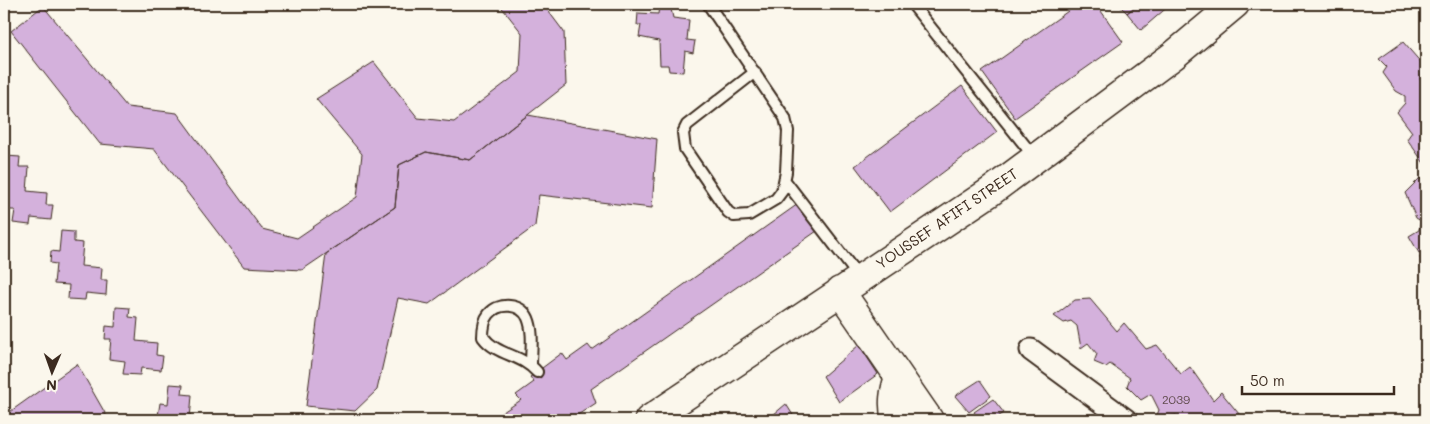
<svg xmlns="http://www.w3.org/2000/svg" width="1430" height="424" font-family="Mali,sans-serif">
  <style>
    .building { fill: #d4b1dc; stroke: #3b2a1e }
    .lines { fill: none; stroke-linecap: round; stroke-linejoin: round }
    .lane-casing { stroke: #3b2a1e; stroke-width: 14 }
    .street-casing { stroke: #3b2a1e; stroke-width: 25 }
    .secondary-casing { stroke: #3b2a1e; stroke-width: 31 }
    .lane { stroke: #fbf7ec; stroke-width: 10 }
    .street { stroke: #fbf7ec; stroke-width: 21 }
    .secondary { stroke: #fbf7ec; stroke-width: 28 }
    .labels { text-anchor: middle; stroke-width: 4; stroke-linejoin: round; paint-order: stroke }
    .number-label { font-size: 12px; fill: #614c4e }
    .street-label { font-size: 15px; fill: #3b2a1e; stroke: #fbf7ec }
  </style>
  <rect width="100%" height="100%" fill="#fbf7ec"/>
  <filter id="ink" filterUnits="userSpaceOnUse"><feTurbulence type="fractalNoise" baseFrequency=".02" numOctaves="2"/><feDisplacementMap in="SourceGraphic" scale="10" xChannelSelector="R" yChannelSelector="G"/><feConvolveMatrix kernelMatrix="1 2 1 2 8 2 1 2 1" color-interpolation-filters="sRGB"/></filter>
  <g filter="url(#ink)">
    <path class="building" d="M499 4H543L564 32 566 85 470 160 426 152 399 165 395 207 302 270 244 267 154 149 100 144 11 31 43 6 127 107 177 113 262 229 297 238 357 197 362 154 316 99 374 62 418 118 454 122 520 72 522 33Z
      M1078 4H1096L1123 42 1015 118 982 72Z
      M1118 4H1138L1127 13Z
      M1138 4H1171L1141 30 1127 13Z
      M659 6 671 9 673 18 689 20 687 40 695 41 693 53 685 51 683 72 669 71 668 65H660L659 41 639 37 641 25H637L638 13 658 14Z
      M1403 42 1424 66 1420 79 1426 87V166L1407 139 1412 132 1397 112 1405 103V96L1396 91 1383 73 1387 67 1379 59Z
      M962 86 997 132 890 212 855 166Z
      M528 115 657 139 652 208 539 195 535 226 429 304 398 298 377 390 355 411 306 406 326 254 395 207 399 165 426 152 470 160Z
      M6 156 20 157 19 167H29L27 191 47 193 46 205H53L51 220 31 218 30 225 13 223 15 210H4Z
      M1420 178 1426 188V249L1419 253 1409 236 1419 230 1421 221 1416 218 1405 193Z
      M798 204 817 231 591 389 596 403 570 420H559L553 415 546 420H491L521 400 516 395 534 382 530 377 562 353 567 360 588 345 592 350Z
      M61 231 74 232V242L83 243 81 266 102 268 101 280H107L106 295 86 293 85 300 68 299 69 285 54 284 56 264 50 263 51 251 59 252Z
      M1426 255V283L1420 257Z
      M1090 299 1117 331 1124 323 1146 349 1157 345 1181 374 1190 367 1213 400 1221 392 1244 420H1180L1176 415 1160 420 1157 415 1159 410 1151 394 1141 400 1127 386 1130 378 1110 364 1106 367 1094 362 1097 354 1088 343 1081 348 1077 326 1071 321 1064 323 1054 316 1075 300Z
      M116 307 130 308 129 317 138 318 136 341 157 343 156 355 163 356 161 370 141 368 140 375 123 374 125 361 109 359 111 339H105L106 326 115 327Z
      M859 345 878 374 839 402 823 376Z
      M77 364 109 420H4V416Z
      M980 380 991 396 969 412 955 396Z
      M170 384 183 385 182 394 192 395 190 419 206 420H164L165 416H158L160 403 168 404Z
      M993 399 1004 413 993 420H979L974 412Z
      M786 404 796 420H767Z"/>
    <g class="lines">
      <g class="lane-casing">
        <path id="lane" d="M708 4 785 118 788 131 786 172 782 191 776 199 749 215 734 216 728 212 685 149 683 133 687 125 755 72
          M912 4 1035 158
          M786 182 859 277
          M531 365C531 350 534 332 528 318 521 303 499 302 489 314 484 320 483 329 483 337 497 356 522 354 537 372"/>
      </g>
      <g class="street-casing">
        <path id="street" d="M1031 350 1126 420"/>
      </g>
      <g class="secondary-casing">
        <path id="secondary" d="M840 291 929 420
          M649 420 990 192 1174 55 1235 4
          M896 420C892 404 894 392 899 377"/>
      </g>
      <use href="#lane" class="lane"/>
      <use href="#street" class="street"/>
      <use href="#secondary" class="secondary"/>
    </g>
  </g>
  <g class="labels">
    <g class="number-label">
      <text x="1176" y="404">2039</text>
    </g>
    <g class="street-label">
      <text transform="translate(947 219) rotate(-34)" y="5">YOUSSEF AFIFI STREET</text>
    </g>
  </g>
  <rect width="1430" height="424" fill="none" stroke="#fbf7ec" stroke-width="20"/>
  <rect x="10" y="10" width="1410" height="404" fill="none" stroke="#3b2a1e" stroke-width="2" filter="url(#ink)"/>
  <g transform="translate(52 372) rotate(182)" stroke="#fbf7ec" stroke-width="4" paint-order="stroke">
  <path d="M0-4L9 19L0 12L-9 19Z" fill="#3b2a1e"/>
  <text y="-8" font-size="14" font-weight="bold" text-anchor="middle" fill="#3b2a1e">N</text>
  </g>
  <path d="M1242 386v8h152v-8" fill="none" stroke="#3b2a1e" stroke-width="2.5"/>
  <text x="1250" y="386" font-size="15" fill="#3b2a1e" stroke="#fbf7ec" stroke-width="4" paint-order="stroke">50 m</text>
</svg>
